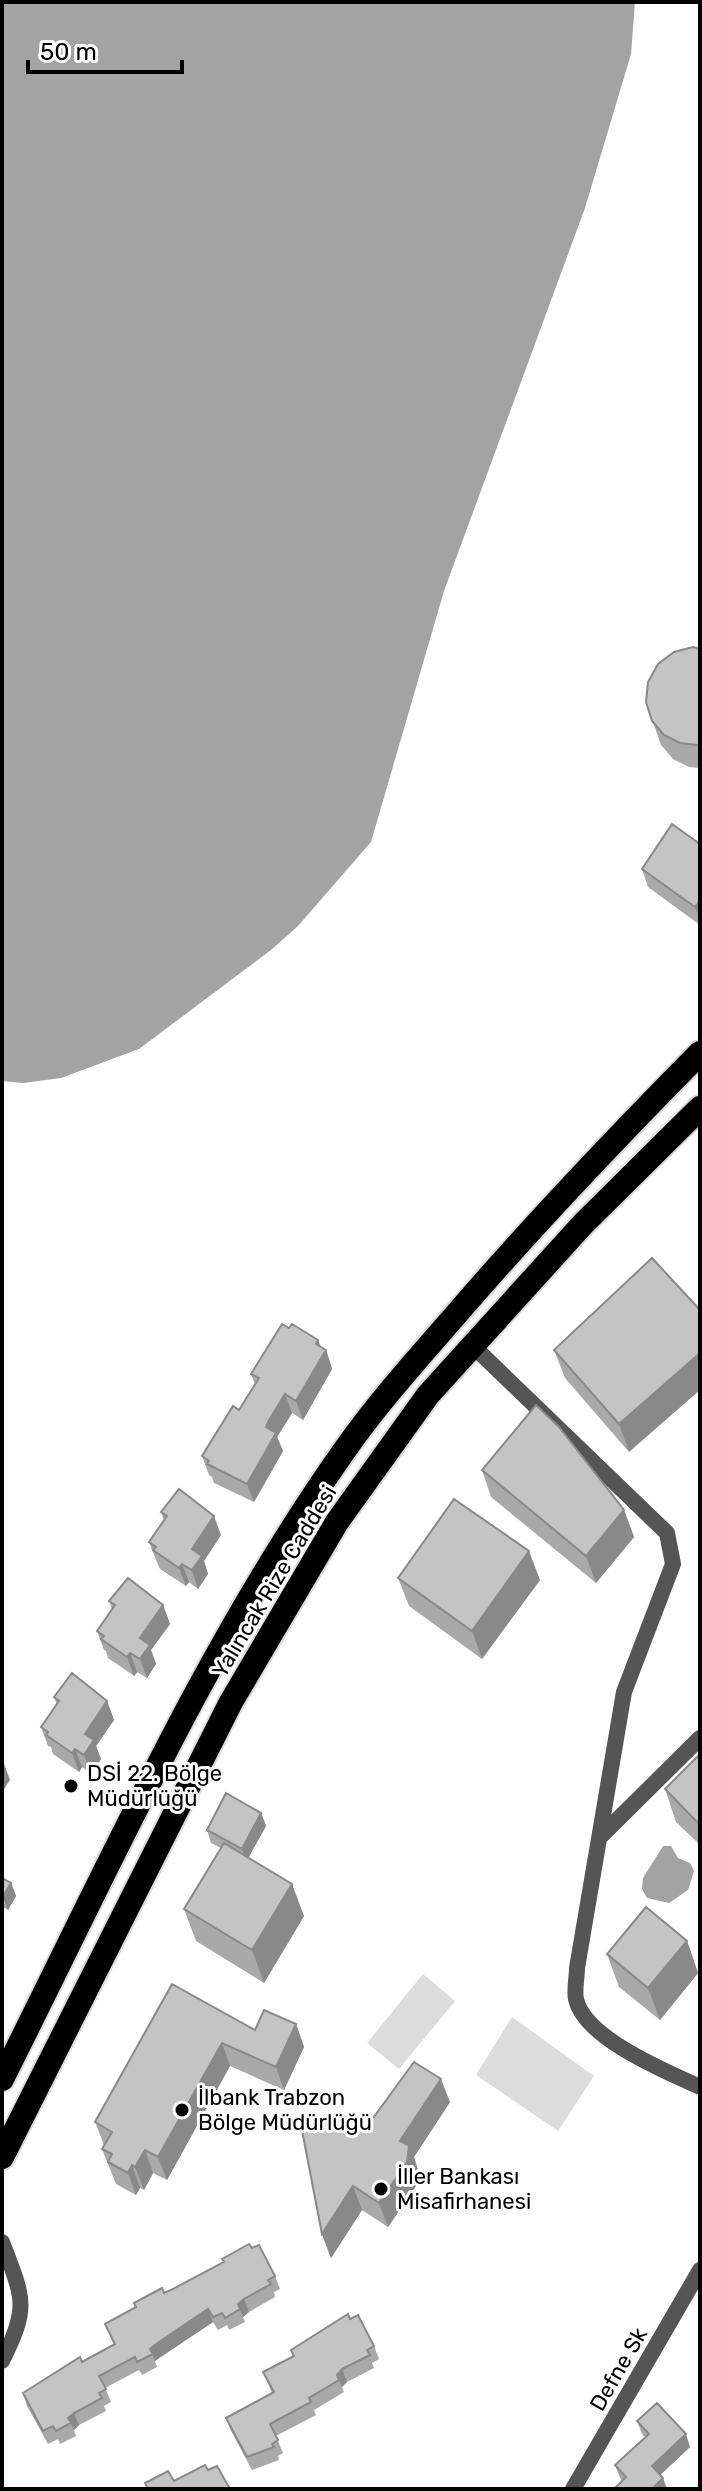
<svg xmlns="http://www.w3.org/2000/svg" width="702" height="2491" font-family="Rubik,sans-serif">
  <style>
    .green { fill: #dcdcdc }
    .water { fill: #a3a3a3 }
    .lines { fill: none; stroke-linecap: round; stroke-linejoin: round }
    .highway-casing { stroke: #dbdbdb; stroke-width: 28 }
    .street { stroke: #555; stroke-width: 16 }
    .highway { stroke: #000; stroke-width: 24 }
    .wall { fill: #a9a9a9 }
    .shaded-wall { fill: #898989 }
    .building { fill: #c4c4c4; stroke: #898989; stroke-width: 2 }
    .poi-dot { fill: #000; stroke: #fff; stroke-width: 3 }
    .labels { text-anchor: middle; stroke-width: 6; stroke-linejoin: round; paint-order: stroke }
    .street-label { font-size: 22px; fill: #000; stroke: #fff }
    .poi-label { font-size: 22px; fill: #000; stroke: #fff; text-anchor: start }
  </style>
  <rect width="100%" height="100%" fill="#fff"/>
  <path class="green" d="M423 1974 455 2001 399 2069 367 2043Z
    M512 2017 594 2076 558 2131 476 2075Z"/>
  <path class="water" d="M2 2H635L631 54 585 208 444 591 371 842 298 926 271 950 139 1049 61 1078 23 1083 2 1081Z
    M663 1846H671L678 1858 690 1863 694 1871 688 1890 669 1903 647 1898 642 1889 643 1878Z"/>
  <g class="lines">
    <g class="highway-casing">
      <path id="highway" d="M2 2079C109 1867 207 1645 344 1451 379 1401 420 1356 460 1310 537 1221 617 1137 700 1053
        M2 2157 231 1702 337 1522 428 1395 583 1224 700 1108"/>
    </g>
    <path class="street" d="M473 1346 667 1533 673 1564 624 1692 577 1968C577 1978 574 1990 576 1999 584 2038 667 2072 700 2087
      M600 1837 700 1738
      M2 2242C23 2298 30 2305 2 2361
      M573 2489 700 2270"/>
    <use href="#highway" class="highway"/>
  </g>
  <path class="wall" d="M700 649V768L689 767 673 759 661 745 646 702Z
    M700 844V925L648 887 642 869Z
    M652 1258 629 1452 565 1378 554 1350Z
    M289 1328 318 1340 321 1347 326 1350 332 1369 303 1420 292 1413 277 1437 283 1451 254 1502 214 1483 212 1477 209 1475 202 1456 239 1410 255 1384 251 1374Z
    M482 1470 624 1510 634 1537 596 1583 491 1497Z
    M161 1512 221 1535 204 1561 208 1574 198 1589 189 1582 186 1586 160 1569 156 1560 149 1542 164 1520Z
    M398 1578 540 1580 482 1659 409 1606Z
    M109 1601 163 1605 170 1624 151 1650 156 1664 147 1678 137 1672 134 1676 108 1658 106 1651 104 1650 97 1631 112 1609Z
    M54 1697 107 1701 114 1720 96 1746 101 1759 91 1774 82 1767 79 1772 53 1754 51 1747 48 1746 41 1727 57 1705Z
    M700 1754V1845L676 1822 665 1789Z
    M261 1813 266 1826 248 1858 304 1916 264 1983 196 1941 184 1909 221 1848 211 1843 207 1830Z
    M2 1878 11 1883 16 1896 8 1910 2 1906Z
    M687 1941 698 1973 660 2020 619 1987 607 1954Z
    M172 1984 255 2030 296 2024 304 2047 284 2090 230 2066 167 2180 153 2173 144 2190 140 2188 136 2195 116 2184 102 2149 104 2145 95 2122Z
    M450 2102 414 2157 418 2170 416 2186 388 2227 362 2210 331 2258 322 2234 368 2125Z
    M252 2248 275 2276 280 2289 274 2292 275 2297 249 2312 243 2317 245 2322 229 2330 227 2325 218 2330 213 2322 161 2356 155 2361 157 2367 142 2375 139 2370 105 2388 111 2402 104 2406 106 2411 79 2425 74 2430 76 2436 60 2444 58 2439 48 2444 27 2406 23 2393 114 2345 105 2324Z
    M350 2319 374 2346 379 2359 372 2363 374 2368 347 2382 342 2387 344 2392 314 2410 316 2415 276 2436 283 2453 278 2456 279 2460 252 2470 231 2431 226 2418 272 2393 263 2372 293 2356 291 2350Z
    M637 2421 690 2447 660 2475 622 2481 620 2478 615 2465 645 2437 642 2434Z"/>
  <path class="shaded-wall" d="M700 901V921L695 907Z
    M318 1340 323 1354 326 1350 332 1369 303 1420 296 1401 316 1344Z
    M700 1353V1390L629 1452 619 1424Z
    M285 1394 292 1413 277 1437 283 1451 254 1502 247 1484 266 1427Z
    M624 1510 634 1537 596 1583 586 1556Z
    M214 1516 221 1535 204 1561 208 1574 198 1589 192 1570V1549Z
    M529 1551 540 1580 482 1659 472 1631Z
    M182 1564 189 1582 186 1586 179 1568Z
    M163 1605 170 1624 151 1650 156 1664 147 1678 140 1659V1638Z
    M130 1653 137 1672 134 1676 127 1657Z
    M107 1701 114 1720 96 1746 101 1759 91 1774 84 1755 85 1734Z
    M75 1749 82 1767 79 1772 72 1753Z
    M3 1761 10 1780 2 1792V1763Z
    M261 1813 266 1826 246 1862 242 1849Z
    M11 1883 16 1896 8 1910 3 1897Z
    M292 1884 304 1916 264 1983 252 1950Z
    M687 1941 698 1973 660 2020 648 1988Z
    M296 2024 304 2047 284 2090 276 2067Z
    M222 2043 230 2066 167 2180 158 2157Z
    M441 2079 450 2102 414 2157 418 2170 416 2186 388 2227 379 2203 400 2141Z
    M145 2150 153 2173 144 2190 135 2167Z
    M132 2165 140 2188 136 2195 128 2173Z
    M353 2186 362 2210 331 2258 322 2234Z
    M244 2299 249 2312 243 2317 238 2304Z
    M208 2309 213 2322 155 2361 150 2349Z
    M342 2369 347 2382 342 2387 337 2375Z
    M74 2413 79 2425 74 2430 68 2418Z
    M686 2434 690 2447 656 2479 652 2466Z
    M663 2478 667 2489H652Z"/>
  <path class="building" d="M693 647 700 649V745H698L680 743 664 735 652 721 646 702 648 682 658 664 674 652Z
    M672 824 700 844V901L695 907 642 869Z
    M652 1258 700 1310V1353L619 1424 554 1350Z
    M282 1324 289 1328 292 1324 318 1340 316 1344 326 1350 296 1401 285 1394 268 1422 266 1427 276 1433 247 1484 207 1464 209 1461 202 1456 233 1406 239 1410 259 1378 251 1374Z
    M536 1405 559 1427 624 1510 586 1556 482 1470Z
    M179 1489 214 1516 192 1549 202 1556 192 1570 182 1564 179 1568 153 1550 156 1547 149 1542 167 1516 161 1512Z
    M454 1499 529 1551 472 1631 398 1578Z
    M128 1578 163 1605 140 1638 150 1645 140 1659 130 1653 127 1657 101 1639 104 1636 97 1631 115 1605 109 1601Z
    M72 1673 107 1701 85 1734 94 1740 84 1755 75 1749 72 1753 46 1735 48 1732 41 1727 59 1701 54 1697Z
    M700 1754V1825L665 1789Z
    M226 1793 261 1813 242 1849 207 1830Z
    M224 1843 292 1884 252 1950 184 1909Z
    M2 1878 11 1883 3 1897 2 1896Z
    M646 1907 687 1941 648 1988 607 1954Z
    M172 1984 255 2030 264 2010 296 2024 276 2067 222 2043 158 2157 145 2150 135 2167 132 2165 128 2173 108 2162 112 2154 102 2149 112 2132 95 2122Z
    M414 2062 441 2079 400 2141 409 2146 407 2162 379 2203 353 2186 322 2234 301 2125 353 2116 368 2125Z
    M249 2244 252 2248 259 2245 275 2276 268 2280 271 2284 244 2299 238 2304 240 2309 225 2318 222 2313 213 2317 208 2309 156 2344 150 2349 153 2354 137 2362 135 2357 99 2376 106 2389 99 2393 102 2398 74 2413 68 2418 71 2423 56 2431 53 2426 43 2431 23 2393 80 2357 82 2362 115 2344 105 2324 136 2307 134 2303 162 2288 164 2293 171 2290 224 2262 222 2259Z
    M348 2314 350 2319 358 2315 374 2346 367 2350 370 2355 342 2369 337 2375 339 2380 309 2398 311 2402 270 2424 278 2440 272 2444 274 2447 247 2457 226 2418 274 2392 263 2372 294 2356 291 2350Z
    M657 2403 686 2434 652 2466 663 2478 652 2489H614L626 2477 615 2465 649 2434 637 2421Z
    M205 2465 208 2470 217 2466 230 2489H148L145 2483 168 2471 174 2481Z"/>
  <g class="poi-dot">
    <circle cx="71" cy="1786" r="8"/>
    <circle cx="182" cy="2110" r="8"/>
    <circle cx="381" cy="2189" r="8"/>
  </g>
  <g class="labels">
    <g class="street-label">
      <text transform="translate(274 1581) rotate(-59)" y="8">Yalıncak Rize Caddesi</text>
      <text transform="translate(618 2369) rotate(-60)" y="8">Defne Sk</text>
    </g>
    <g class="poi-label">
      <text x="87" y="1781">DSİ 22. Bölge<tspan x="87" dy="25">Müdürlüğü</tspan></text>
      <text x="198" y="2105">İlbank Trabzon<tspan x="198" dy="25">Bölge Müdürlüğü</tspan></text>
      <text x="397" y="2184">İller Bankası<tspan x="397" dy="25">Misafirhanesi</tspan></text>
    </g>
  </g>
  <rect width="702" height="2491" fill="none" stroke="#000000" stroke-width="8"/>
  <path d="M28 60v12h154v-12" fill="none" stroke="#000000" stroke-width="4"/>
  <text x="40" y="60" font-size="24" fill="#000000" stroke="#ffffff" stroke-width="6" paint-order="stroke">50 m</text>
</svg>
